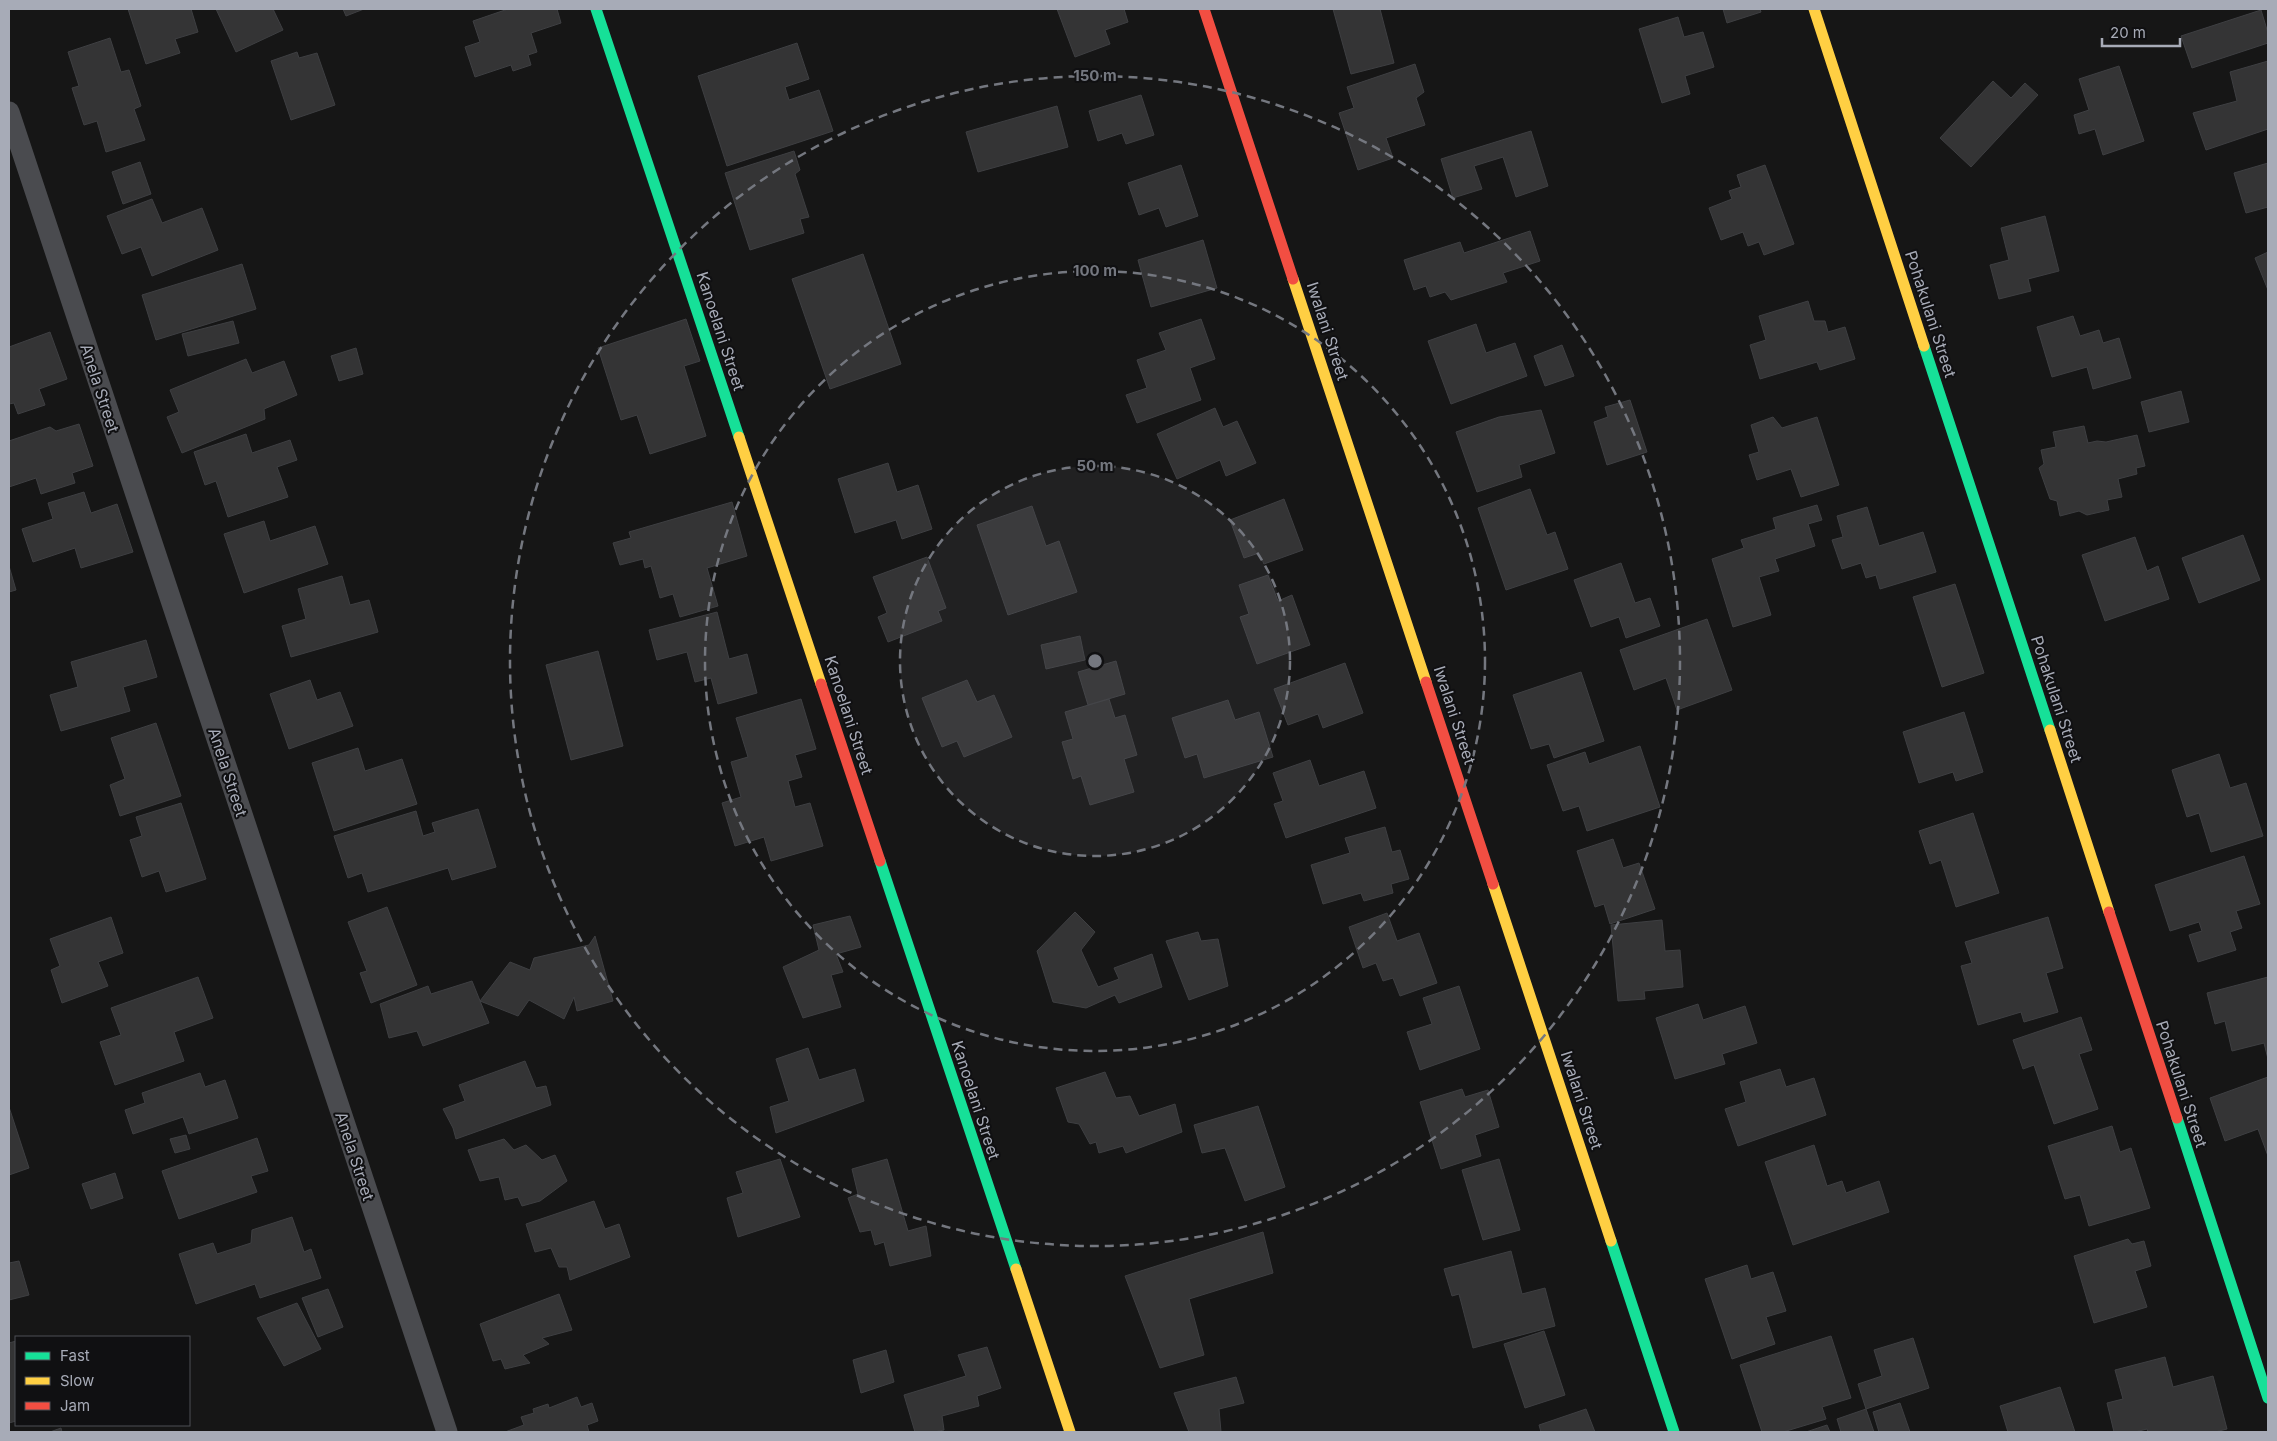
<svg xmlns="http://www.w3.org/2000/svg" width="2277" height="1441" font-family="Inter,sans-serif">
  <style>
    .building { fill: #343435; stroke: #3e3f42 }
    .lines { fill: none; stroke-linecap: round; stroke-linejoin: round }
    .street { stroke: #4a4b4f; stroke-width: 21 }
    .fast { stroke: #16e098; stroke-width: 11 }
    .slow { stroke: #ffcf43; stroke-width: 11 }
    .jam { stroke: #f24e42; stroke-width: 11 }
    .ring { fill: none; stroke: #74777f; stroke-width: 2.5; stroke-dasharray: 9 6 }
    .labels { text-anchor: middle; stroke-width: 4; stroke-linejoin: round; paint-order: stroke }
    .street-label { font-size: 16px; fill: #a7abb7; stroke: #101012 }
    .centre { fill: #74777f; stroke: #101012; stroke-width: 2.5 }
    .ring-label { font-size: 15px; text-anchor: middle; font-weight: bold; fill: #74777f; stroke: #101012; stroke-width: 4; stroke-linejoin: round; paint-order: stroke }
  </style>
  <rect width="100%" height="100%" fill="#161616"/>
  <path class="building" d="M128 9H191L198 32 175 39 180 53 146 64Z
    M216 9H273L283 30 236 52Z
    M343 9H364L346 16Z
    M508 9H557L561 23 531 33 537 52 528 55 531 65 513 71 511 65 475 77 465 47 480 42 473 21Z
    M1057 9H1124L1128 22 1105 30 1110 44 1075 57Z
    M1333 9H1380L1394 63 1351 74Z
    M1723 9H1760L1761 12 1727 23Z
    M2261 10 2268 33V43L2192 68 2181 36Z
    M1678 17 1684 37 1703 32 1714 67 1685 76 1690 94 1662 103 1639 29Z
    M110 38 121 72 129 70 141 106 134 109 145 140 106 152 97 121 84 125 72 88 79 86 68 52Z
    M797 43 809 79 785 87 789 100 819 90 833 131 727 166 698 76Z
    M297 52 299 58 317 53 335 105 291 120 271 61Z
    M2268 61V129L2206 150 2193 113 2237 101 2230 72Z
    M1415 64 1424 92 1416 98 1425 125 1386 138 1393 158 1358 170 1339 113 1354 108 1347 87Z
    M2119 66 2144 141 2103 155 2095 129 2079 134 2074 115 2089 110 2079 79Z
    M1993 81 2011 98 2025 83 2038 95 1971 167 1940 138Z
    M1141 95 1154 135 1126 144 1122 133 1098 141 1089 111Z
    M1057 106 1068 147 978 172 966 132Z
    M1531 131 1548 186 1516 197 1503 157 1474 166 1482 189 1453 198 1441 159Z
    M794 151 800 170 795 174 809 217 800 219 804 233 750 250 725 173Z
    M140 162 151 194 123 204 112 172Z
    M2268 163V207L2246 213 2234 173Z
    M1181 165 1198 216 1166 227 1159 208 1139 215 1128 183Z
    M1765 165 1794 244 1764 255 1759 242 1748 246 1743 232 1721 240 1709 208 1732 199 1729 191 1741 187 1737 175Z
    M152 199 162 223 202 208 218 250 152 276 141 247 122 254 107 216Z
    M2045 216 2059 271 2028 279 2031 291 1999 299 1990 265 2009 260 2001 228Z
    M1530 231 1540 261 1503 273 1507 282 1451 300 1445 292 1430 297 1426 286 1414 290 1404 260 1460 242 1464 253Z
    M1203 240 1217 288 1151 307 1138 260Z
    M2268 252V290L2255 258Z
    M863 254 901 364 830 389 792 279Z
    M242 264 256 309 156 340 142 295Z
    M1808 301 1814 321H1825L1828 332 1845 327 1855 359 1820 370 1817 362 1760 379 1750 345 1766 340 1759 316Z
    M2073 316 2080 336 2099 330 2103 343 2119 338 2131 378 2093 389 2087 367 2052 377 2037 327Z
    M686 319 700 361 684 366 706 436 650 454 637 415 621 420 598 348Z
    M1201 319 1215 359 1190 368 1201 400 1137 423 1126 395 1147 388 1137 360 1166 350 1159 333Z
    M233 321 239 343 188 356 182 334Z
    M1476 324 1486 353 1515 343 1527 376 1451 404 1428 341Z
    M50 332 67 379 39 389 45 405 18 414 14 403 9 404V347Z
    M1562 345 1574 376 1545 386 1534 356Z
    M356 348 363 374 339 381 331 356Z
    M246 359 252 373 284 361 297 395 264 409 265 419 182 453 167 417 179 412 170 390Z
    M2181 391 2189 422 2149 432 2141 402Z
    M1630 400 1647 452 1607 465 1594 422 1608 417 1605 407Z
    M1215 408 1223 427 1237 421 1256 463 1226 476 1220 460 1177 479 1157 434Z
    M1541 410 1555 453 1519 465 1522 477 1477 492 1456 432 1499 417Z
    M1773 417 1782 428 1817 417 1839 485 1801 497 1791 469 1757 480 1749 455 1759 452 1751 425Z
    M79 424 93 466 72 473 75 483 41 494 36 478 9 487V441L50 427 56 431Z
    M2084 426 2088 443 2097 441 2106 442 2137 435 2145 466 2136 468 2137 474 2118 479 2122 497 2107 500 2109 510 2087 515 2079 511 2060 516 2057 501 2050 499 2039 468 2044 464 2041 450 2056 447 2053 432Z
    M246 434 252 453 290 440 297 460 277 467 288 497 228 517 216 481 205 485 194 452Z
    M888 463 897 492 918 485 932 529 902 539 896 520 855 533 838 479Z
    M1530 489 1547 535 1555 532 1568 569 1506 590 1478 508Z
    M84 492 91 513 117 504 133 552 81 568 75 548 33 562 22 529 53 519 48 503Z
    M1284 499 1303 550 1264 564 1259 553 1244 558 1230 520Z
    M732 502 747 556 707 568 718 606 680 617 673 594 660 598 651 566 645 568 643 559 620 565 613 543 631 538 629 532Z
    M1817 505 1822 520 1808 524 1815 546 1775 559 1779 571 1759 577 1771 615 1733 627 1712 559 1744 548 1741 540 1776 529 1773 518Z
    M1032 506 1046 546 1059 541 1077 592 1008 615 977 525Z
    M1867 507 1879 546 1923 532 1936 572 1880 589 1876 575 1866 578 1861 563 1842 569 1832 540 1843 537 1837 516Z
    M264 521 270 541 315 526 328 564 244 593 224 534Z
    M2243 535 2260 580 2199 603 2182 558Z
    M2135 537 2147 571 2158 566 2169 599 2105 621 2082 555Z
    M927 557 946 608 938 611 942 621 888 642 878 617 887 613 873 577Z
    M1621 563 1635 603 1650 598 1660 626 1626 638 1619 617 1591 627 1574 580Z
    M9 566 16 590 9 592Z
    M1268 575 1278 601 1292 595 1310 645 1257 664 1240 617 1249 614 1239 585Z
    M342 576 350 605 369 600 378 632 291 657 282 626 306 619 298 589Z
    M1955 584 1984 673 1942 687 1913 597Z
    M717 612 729 659 747 654 757 693 718 704 711 678 695 682 687 652 657 660 649 630Z
    M1707 619 1732 690 1677 710 1666 678 1634 690 1620 650Z
    M1080 636 1085 660 1046 669 1041 645Z
    M146 640 157 677 123 687 130 711 61 731 50 695 78 687 71 662Z
    M598 651 623 746 571 760 546 665Z
    M1116 661 1125 694 1088 705 1078 672Z
    M1345 663 1363 713 1323 728 1318 714 1288 725 1274 689Z
    M1581 672 1604 741 1554 758 1549 744 1531 749 1513 695Z
    M310 680 317 700 340 692 353 726 289 749 270 694Z
    M967 680 977 702 994 695 1012 737 964 757 957 741 942 747 922 698Z
    M801 699 816 749 795 755 802 777 788 781 795 807 810 803 823 846 771 861 764 837 735 846 722 803 741 797 731 762 748 757 736 718Z
    M1109 699 1115 718 1125 715 1137 755 1124 759 1134 792 1090 805 1081 776 1073 779 1062 742 1073 739 1065 712Z
    M1228 700 1235 720 1259 712 1273 757 1204 778 1197 754 1185 758 1172 718Z
    M1964 712 1983 772 1956 781 1953 772 1919 783 1903 732Z
    M156 723 181 796 120 816 110 785 125 779 111 738Z
    M1640 746 1660 807 1587 831 1579 806 1563 811 1547 765 1585 752 1589 764Z
    M358 748 365 771 402 759 417 804 334 831 312 763Z
    M2219 754 2230 788 2246 783 2263 836 2211 852 2199 813 2187 817 2172 770Z
    M1310 760 1319 786 1364 771 1376 808 1286 838 1274 804 1283 801 1273 773Z
    M181 803 206 879 166 892 159 871 142 877 130 840 142 836 136 817Z
    M478 809 496 867 452 880 448 868 368 892 362 873 348 878 334 836 416 811 423 836 435 832 432 823Z
    M1973 813 1999 893 1956 907 1941 860 1930 864 1919 831Z
    M1385 827 1392 852 1400 850 1409 879 1391 884 1393 893 1364 901 1361 893 1323 904 1311 865 1350 853 1345 838Z
    M1613 839 1623 868 1639 863 1655 909 1610 924 1604 904 1595 907 1577 851Z
    M2244 856 2260 904 2236 911 2242 928 2230 932 2236 950 2198 962 2189 935 2202 931 2199 922 2170 931 2155 885Z
    M387 907 417 985 371 1003 360 973 367 971 348 922Z
    M1075 912 1095 932 1081 950 1098 987 1119 979 1114 968 1152 954 1162 987 1119 1003 1115 995 1086 1008 1053 1002 1037 951Z
    M1387 913 1397 941 1419 933 1437 983 1400 996 1393 978 1383 981 1376 963 1363 968 1349 927Z
    M850 916 861 947 836 954 843 972 831 975 841 1007 803 1018 783 967 819 950 813 925Z
    M111 917 123 953 98 962 108 986 62 1003 51 970 60 966 50 939Z
    M2048 917 2063 968 2046 973 2058 1012 2024 1022 2021 1012 1978 1025 1961 966 1972 963 1965 942Z
    M1662 920 1665 951 1680 950 1683 987 1644 991 1645 999 1618 1001 1611 925Z
    M1198 932 1201 941 1218 939 1228 986 1189 1000 1166 941Z
    M595 936 613 1001 577 1011 574 997 564 1019 529 1000 518 1016 480 1001 510 962 530 970 534 958 589 945Z
    M198 977 213 1018 174 1032 184 1061 115 1085 100 1042 121 1035 111 1008Z
    M2268 977V1059L2264 1043 2232 1051 2225 1021 2215 1024 2207 993Z
    M472 981 489 1023 423 1046 417 1031 389 1038 380 1004 428 986 431 994Z
    M1459 986 1480 1049 1420 1070 1407 1032 1432 1024 1423 998Z
    M1698 1004 1703 1020 1745 1006 1757 1043 1722 1054 1725 1064 1675 1079 1656 1018Z
    M2081 1017 2092 1050 2079 1054 2098 1109 2054 1124 2034 1065 2023 1069 2013 1040Z
    M808 1048 819 1080 855 1069 864 1101 776 1133 770 1107 789 1101 776 1059Z
    M525 1061 536 1088 546 1086 551 1105 456 1139 453 1128 443 1109 465 1101 459 1085Z
    M1780 1069 1786 1087 1814 1078 1826 1115 1738 1146 1725 1109 1746 1102 1740 1082Z
    M1105 1072 1116 1098 1130 1096 1139 1116 1175 1104 1182 1132 1126 1153 1123 1146 1099 1153 1096 1142 1090 1144 1079 1124 1068 1122 1056 1088Z
    M200 1073 205 1087 225 1080 238 1118 189 1134 183 1117 133 1134 125 1110 145 1103 142 1093Z
    M2268 1077V1156L2258 1129 2225 1141 2210 1098Z
    M1462 1089 1465 1097 1488 1090 1499 1127 1475 1135 1481 1156 1441 1169 1420 1102Z
    M1258 1106 1285 1187 1245 1201 1225 1148 1202 1153 1194 1125Z
    M9 1107 29 1168 9 1175Z
    M2112 1126 2120 1152 2131 1148 2150 1208 2089 1226 2080 1195 2065 1199 2048 1146Z
    M186 1135 190 1149 175 1153 170 1139Z
    M257 1138 268 1171 251 1176 257 1192 179 1219 162 1171Z
    M504 1139 514 1150 526 1145 542 1160 555 1155 567 1181 540 1201 522 1206 518 1197 505 1200 499 1177 480 1181 468 1150Z
    M1814 1145 1827 1186 1842 1181 1846 1193 1879 1181 1889 1212 1793 1245 1765 1162Z
    M780 1159 800 1217 738 1237 727 1198 743 1193 736 1172Z
    M887 1159 908 1231 926 1226 931 1256 890 1266 884 1242 875 1245 871 1230 860 1232 848 1198 858 1194 852 1169Z
    M1499 1159 1520 1230 1483 1240 1462 1170Z
    M115 1173 123 1198 91 1209 82 1184Z
    M594 1201 605 1229 619 1224 630 1257 570 1280 567 1267H559L551 1248 535 1252 526 1224Z
    M292 1217 304 1252 311 1249 321 1278 260 1298 255 1284 196 1304 179 1254 213 1243 217 1254 251 1243 252 1230Z
    M1263 1232 1273 1273 1189 1299 1204 1355 1160 1368 1125 1276Z
    M2128 1239 2132 1244 2144 1241 2151 1266 2135 1271 2147 1307 2094 1323 2074 1256Z
    M1511 1251 1522 1294 1545 1288 1555 1326 1473 1348 1459 1294 1452 1296 1444 1269Z
    M19 1261 29 1295 9 1300V1263Z
    M1747 1265 1751 1279 1773 1272 1786 1311 1766 1317 1775 1344 1732 1359 1705 1279Z
    M328 1289 343 1327 318 1337 302 1298Z
    M559 1294 572 1330 542 1338 549 1344 523 1355 530 1363 505 1369 501 1359 493 1361 480 1324Z
    M297 1303 321 1349 284 1366 257 1318Z
    M1544 1331 1565 1395 1525 1408 1504 1344Z
    M1831 1336 1851 1398 1822 1407 1826 1419 1783 1432H1762L1740 1365Z
    M1913 1338 1929 1388 1866 1409 1858 1384 1882 1376 1874 1350Z
    M16 1341V1421L9 1423V1343Z
    M987 1347 1001 1388 977 1396 979 1406 942 1416 944 1430 934 1432H915L904 1395 966 1376 958 1355Z
    M886 1350 894 1382 861 1393 853 1360Z
    M2165 1357 2173 1387 2213 1376 2227 1429 2215 1432H2148L2147 1429 2135 1432H2114L2107 1403 2123 1399 2115 1370Z
    M1236 1377 1244 1403 1219 1409 1221 1432H1189L1174 1393Z
    M2060 1387 2075 1432H2008L2000 1406Z
    M577 1397 581 1407 592 1403 598 1421 587 1425 589 1432H505L524 1425 521 1417 534 1413 533 1409 548 1404 549 1408Z
    M1900 1403 1910 1432H1879L1873 1412Z
    M1586 1409 1595 1432H1541L1539 1425Z
    M1866 1409 1874 1432H1841L1837 1419Z
    M1827 1425 1830 1432H1806Z
    M61 1428 62 1432H50Z"/>
  <g class="lines">
    <path class="street" d="M9 112 447 1432"/>
    <path class="fast" d="M596 9 739 437
      M1924 346 2050 730
      M880 861 1016 1269
      M2177 1118 2268 1398
      M1611 1241 1674 1432"/>
    <path class="slow" d="M1814 9 1924 346
      M1293 279 1426 682
      M739 437 821 684
      M2050 730 2109 912
      M1493 884 1611 1241
      M1016 1269 1070 1432"/>
    <path class="jam" d="M1204 9 1293 279
      M1426 682 1493 884
      M821 684 880 861
      M2109 912 2177 1118"/>
  </g>
  <circle cx="1095" cy="661" r="195" fill="#74777f" fill-opacity=".12"/>
  <g class="ring">
    <circle cx="1095" cy="661" r="195"/>
    <circle cx="1095" cy="661" r="390"/>
    <circle cx="1095" cy="661" r="585"/>
  </g>
  <g class="labels">
    <g class="street-label">
      <text transform="translate(1931 314) rotate(72)" y="6">Pohakulani Street</text>
      <text transform="translate(721 331) rotate(72)" y="6">Kanoelani Street</text>
      <text transform="translate(1328 331) rotate(72)" y="6">Iwalani Street</text>
      <text transform="translate(100 388) rotate(72)" y="6">Anela Street</text>
      <text transform="translate(2057 699) rotate(72)" y="6">Pohakulani Street</text>
      <text transform="translate(849 715) rotate(72)" y="6">Kanoelani Street</text>
      <text transform="translate(1455 715) rotate(72)" y="6">Iwalani Street</text>
      <text transform="translate(228 772) rotate(72)" y="6">Anela Street</text>
      <text transform="translate(2182 1084) rotate(72)" y="6">Pohakulani Street</text>
      <text transform="translate(976 1100) rotate(72)" y="6">Kanoelani Street</text>
      <text transform="translate(1582 1100) rotate(72)" y="6">Iwalani Street</text>
      <text transform="translate(355 1156) rotate(72)" y="6">Anela Street</text>
    </g>
  </g>
  <circle cx="1095" cy="661" r="8" class="centre"/>
  <g class="ring-label">
    <text x="1095" y="81">150 m</text>
    <text x="1095" y="276">100 m</text>
    <text x="1095" y="471">50 m</text>
  </g>
  <rect width="2277" height="1441" fill="none" stroke="#a7abb7" stroke-width="20"/>
  <rect x="15" y="1336" width="175" height="90" fill="#101012" stroke="#4c4e54"/>
  <rect x="25" y="1352" width="25" height="8" fill="#16e098" stroke="#4c4e54"/>
  <text x="60" y="1361" font-size="15" fill="#a7abb7">Fast</text>
  <rect x="25" y="1377" width="25" height="8" fill="#ffcf43" stroke="#4c4e54"/>
  <text x="60" y="1386" font-size="15" fill="#a7abb7">Slow</text>
  <rect x="25" y="1402" width="25" height="8" fill="#f24e42" stroke="#4c4e54"/>
  <text x="60" y="1411" font-size="15" fill="#a7abb7">Jam</text>
  <path d="M2102 38v8h78v-8" fill="none" stroke="#a7abb7" stroke-width="2.5"/>
  <text x="2110" y="38" font-size="15" fill="#a7abb7" stroke="#101012" stroke-width="4" paint-order="stroke">20 m</text>
</svg>
